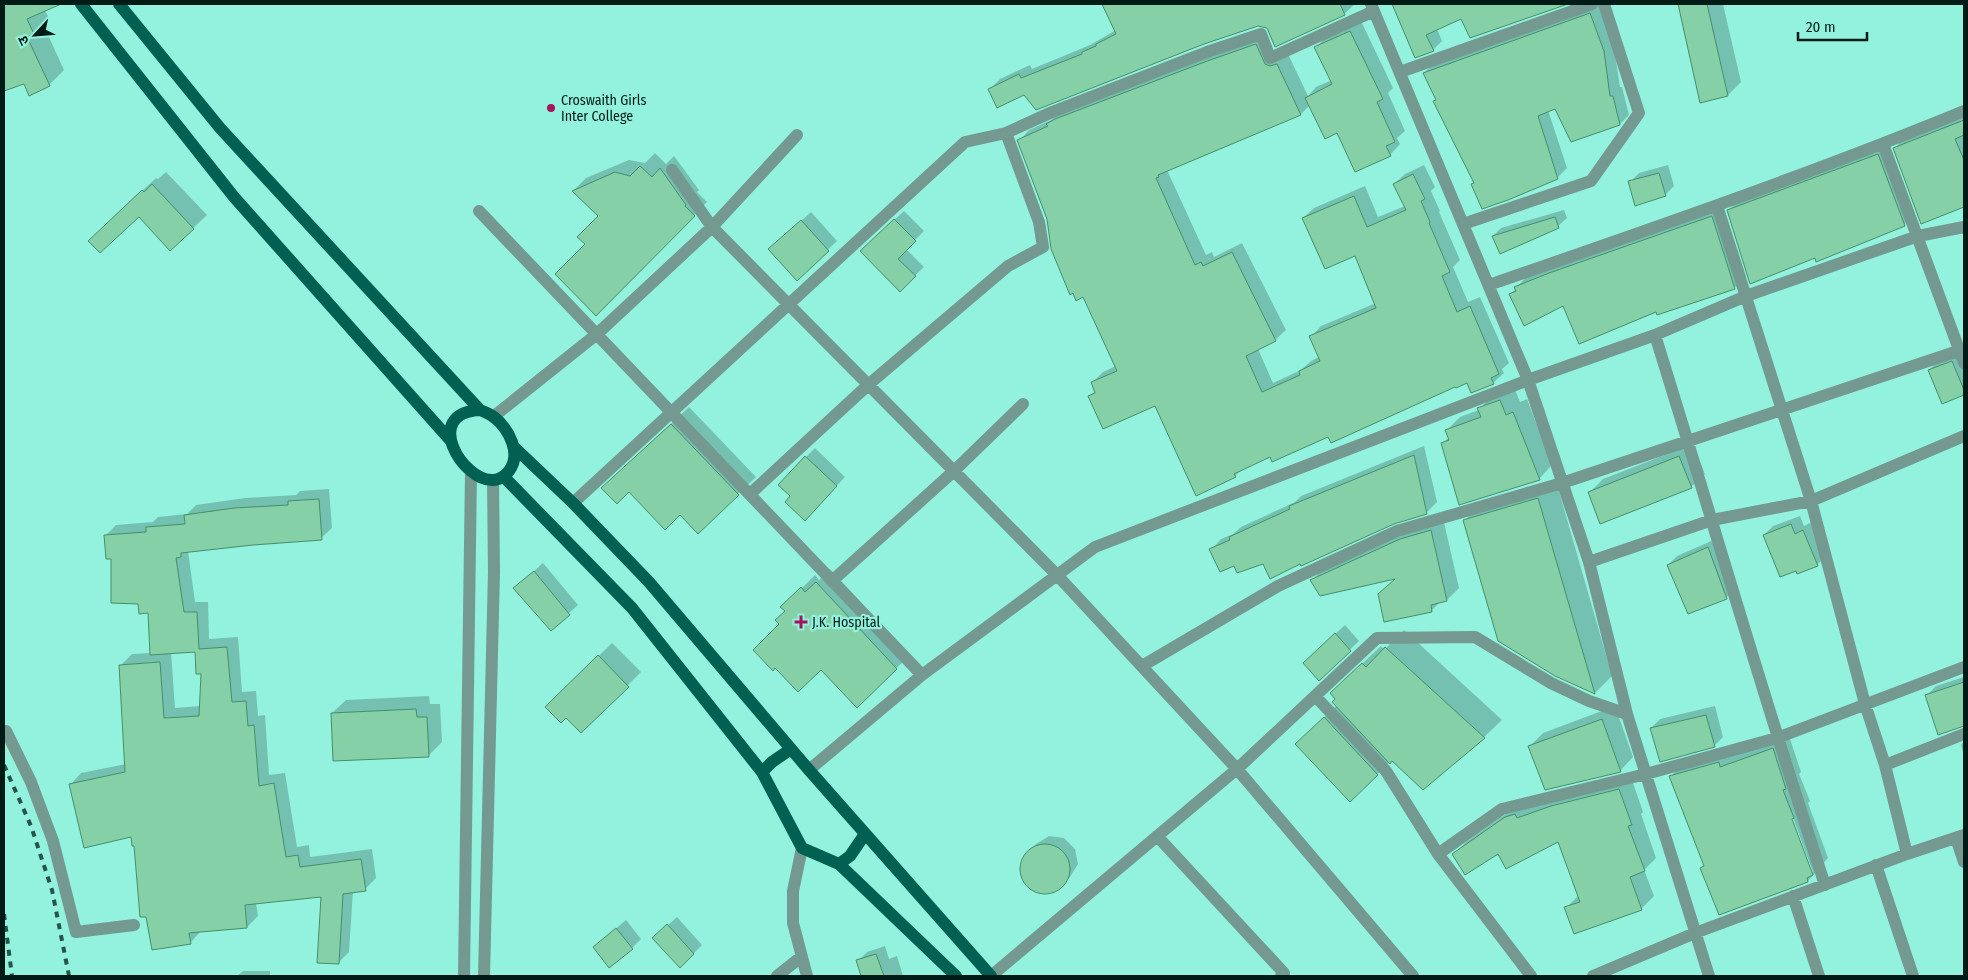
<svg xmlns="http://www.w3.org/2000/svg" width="1968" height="980" font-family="'Fira Sans Condensed','Noto Sans Devanagari',sans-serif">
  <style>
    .shadow { fill: #0003; fill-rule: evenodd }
    .building { fill: #86d0a7; stroke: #448f69 }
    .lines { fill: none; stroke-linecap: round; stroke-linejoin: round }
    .minor { stroke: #749991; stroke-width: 12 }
    .major { stroke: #006153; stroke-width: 12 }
    .rail { stroke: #26534a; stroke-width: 4; stroke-dasharray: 6 6; stroke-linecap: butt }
    .poi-dot { fill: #a4155a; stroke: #92f2de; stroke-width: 2 }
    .labels { text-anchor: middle; stroke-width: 4.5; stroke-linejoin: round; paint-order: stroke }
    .poi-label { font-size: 14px; fill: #001b16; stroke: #92f2de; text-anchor: start }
  </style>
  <rect width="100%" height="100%" fill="#92f2de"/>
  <path class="shadow" d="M4 4H44L42 5 49 18 43 24 64 70 49 85 24 82 4 90Z
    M1104 4H1355L1344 14 1267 27 1258 25 1025 93 990 89 1000 79 1030 65 1032 69 1090 45 1116 30Z
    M1393 4H1565L1471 37 1462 17 1437 29 1442 41 1433 50 1409 37Z
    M1679 4H1723L1741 82 1728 95 1701 101Z
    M1599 5 1613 41 1620 87H1622L1629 115 1620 124 1556 107 1548 110 1567 168 1557 178 1475 182 1424 73 1433 64Z
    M1361 21 1393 88 1388 93 1405 131 1397 138 1400 144 1390 155 1338 131 1310 105 1301 114 1167 170 1206 255 1212 252 1214 257 1242 243 1286 330 1275 340 1258 349 1273 383 1301 370 1311 361 1319 357 1311 337 1321 326 1376 303 1356 255 1303 218 1314 208 1365 186 1378 217 1405 206 1394 184 1405 174 1424 165 1435 187 1431 191 1440 211 1439 212 1460 260 1453 267 1468 302 1480 297 1509 363 1502 369 1504 373 1493 383 1467 381 1329 436 1271 455 1243 468 1235 476 1197 494 1155 404 1090 396 1096 390 1092 383 1103 372 1116 366 1048 219 1019 141 1029 130 1051 120 1058 113 1267 34 1275 54H1288L1308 96 1316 87 1332 80 1316 47 1326 37Z
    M1964 115V205L1922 222 1895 148 1904 138Z
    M1889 144 1915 214 1904 225 1815 256 1728 211 1739 200Z
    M655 153 666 164 674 156 699 190 697 192 707 202 596 314 587 244 600 216 573 191 586 178 629 160 645 163Z
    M1668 165 1674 186 1665 195 1630 182 1639 173Z
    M166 172 207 215 170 250 139 215 103 227 156 178 158 179Z
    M1723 205 1746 276 1734 288 1657 310 1564 304 1510 295 1527 276Z
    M1564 210 1567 218 1558 226 1493 236 1501 228Z
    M904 211 924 231 906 249 924 267 900 290 870 242Z
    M811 212 837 241 797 279 779 241Z
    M1961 353 1964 360V393L1943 402 1929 370 1938 361Z
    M1514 387 1520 402 1527 399 1552 465 1539 479 1443 443 1449 437 1447 430 1460 417 1479 410 1492 395Z
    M689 407 756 477 738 494 680 514 621 470Z
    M1693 444 1705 474 1691 487 1589 493 1603 479Z
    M1424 446 1437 502 1426 513 1393 522 1300 563 1263 562 1235 564 1211 550 1221 539 1233 534 1241 527 1295 502 1301 496Z
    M815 448 845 477 814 510 792 496 806 457Z
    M1556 481 1612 676 1595 693 1465 520 1482 503Z
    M329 489 332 528 321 538 188 551 195 602H208L209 639 238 637 242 692 256 691 258 716 265 715 269 775 285 773 297 847 309 845 310 857 372 849 376 878 365 889 353 891 349 952 338 963 322 895 256 903 258 916 247 927 201 931 190 943 135 845 132 835 71 784 81 773 126 764 121 665 132 654 152 653 149 611 139 602 113 557 105 536 116 525 153 522 158 517 187 514 196 505 245 498 296 495 300 491ZM196 651 202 673 200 706 175 708 171 652Z
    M1800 516 1804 526 1812 522 1826 556 1817 565 1764 535 1773 526Z
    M1443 518 1459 588 1447 600 1440 602 1431 611 1397 577 1312 580 1324 568Z
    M1716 539 1735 589 1726 598 1668 565 1677 556Z
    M543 563 578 605 551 629 515 588Z
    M830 569 910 655 857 706 781 624 796 594 815 575 819 580Z
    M1345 625 1359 641 1319 679 1313 654Z
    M1404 630 1502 720 1484 737 1423 789 1392 760 1350 801 1310 731 1337 705 1349 676 1381 646 1384 650Z
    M612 643 641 672 581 732 566 716 547 707Z
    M1964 677V725H1961L1927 695 1936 686Z
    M429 696 430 704H440L442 742 429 755 332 713 346 700Z
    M1615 706 1633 757 1620 771 1530 746 1543 733Z
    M1715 706 1723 737 1714 746 1651 728 1660 719Z
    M1788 733 1801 772 1799 774 1810 801 1808 803 1828 858 1808 881 1720 914 1701 868 1705 865 1670 777 1686 761ZM1791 812 1813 872H1811L1789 813Z
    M1964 741V756L1961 745Z
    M1631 777 1643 812 1641 814 1656 858 1644 870 1654 896 1641 909 1566 908 1579 895 1559 840 1499 852 1453 855 1466 842 1519 805Z
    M1049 836 1064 838 1075 849 1078 864 1070 877 1060 887 1054 891 1046 893 1031 888 1026 883 1021 868 1027 853 1036 844Z
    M677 917 702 945 693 954 654 938Z
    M626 920 641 939 632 948 594 947Z
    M885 946 889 959 897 956 903 976H863L858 961 867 952Z
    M243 971H270V976H237Z"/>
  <path class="building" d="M4 4H61L27 19 34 34 27 37 50 86 29 96 24 84 4 91Z
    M1102 4H1340L1345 15 1275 47 1267 28 1258 26 1204 44 1036 110 1024 95 997 108 988 89 1019 74 1021 78 1082 54V52L1096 46V44L1116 34Z
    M1392 4H1568L1470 38 1461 19 1426 35 1434 51 1415 58Z
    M1678 4H1707L1728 96 1700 103Z
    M1590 13 1604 51 1610 96H1613L1620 125 1571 142 1555 109 1538 116 1558 179 1508 200 1482 209 1471 184 1474 183 1433 101 1436 100 1423 73Z
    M1350 31 1383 99 1377 102 1395 142 1386 146 1391 156 1355 172 1337 133 1325 139 1305 98 1332 84 1314 47Z
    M1256 44 1265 64 1270 66 1277 64 1301 115 1158 175 1159 177 1156 178 1195 265 1201 262 1203 266 1232 252 1276 341 1246 356 1262 392 1300 375 1299 371 1320 361 1309 336 1376 308 1355 256 1325 269 1302 218 1354 196 1367 227 1406 210 1393 184 1413 174 1425 199 1421 201 1430 222 1429 223 1450 272 1442 276 1457 312 1470 306 1499 374 1491 378 1494 384 1471 393 1467 383 1456 388 1455 387 1331 443 1328 437 1272 462 1270 457 1234 474 1236 477 1196 496 1155 406 1103 429 1088 396 1095 393 1091 382 1117 371 1083 297 1076 301 1073 293 1070 295 1051 249 1047 219 1017 140 1048 126 1046 124 1055 119 1210 60Z
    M1964 120V135L1955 139 1964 160V207L1921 224 1893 148Z
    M1878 154 1905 226 1816 262 1815 258 1750 284 1727 210Z
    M640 166 652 177 660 168 686 205 685 206 695 216 596 316 555 274 585 244 577 237 598 216 572 191 615 172 630 176Z
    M1659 173 1666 196 1635 206 1628 181Z
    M152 184 194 229 170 251 139 217 100 253 88 241 142 190 144 192Z
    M1712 216 1735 289 1657 315 1656 312 1579 344 1563 306 1524 326 1509 294 1516 291 1514 287 1549 273Z
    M1555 217 1559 228 1500 254 1492 236Z
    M894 219 916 241 898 259 916 276 900 292 860 251Z
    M801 220 829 251 797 281 768 249Z
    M1952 361 1964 390V395L1942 404 1928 370Z
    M1500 400 1506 415 1513 412 1540 480 1459 505 1441 443 1449 440 1445 430 1481 417 1477 408Z
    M671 424 739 495 698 534 680 515 665 530 629 492 617 504 601 488Z
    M1414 455 1427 514 1394 524 1301 566 1300 564 1270 579 1263 564 1237 573 1234 566 1220 572 1209 549 1230 540 1229 537 1290 509 1289 506Z
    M805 456 837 486 805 521 785 502 790 496 778 485Z
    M1679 456 1692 488 1600 524 1588 492Z
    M1538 498 1595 694 1555 676 1498 641 1463 520Z
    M319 499 322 540 253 545 181 553V557L176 558 184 612H197L199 649 227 647 232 702 246 701 248 726 254 725 259 786 274 783 286 857 298 855 300 867 361 859 366 891 343 894 339 964 317 963 321 897 245 905 247 928 189 933 191 944 152 950 146 917H140L134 846H132L131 837 84 848 69 784 125 772 119 665 160 662 164 718 199 716 201 674H196L195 652 150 655 148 613 139 614 138 604 111 603V559H106L104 535 146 532V527L185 524 184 515 234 508 288 505V501Z
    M1791 524 1795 534 1803 530 1818 566 1797 574 1796 571 1780 577 1763 535Z
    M1431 530 1447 601 1431 605 1432 612 1384 622 1378 594 1395 579 1320 596 1310 580 1400 539Z
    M1708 547 1727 599 1688 614 1667 565Z
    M534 571 570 615 551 631 513 588Z
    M816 582 897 669 857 708 821 670 798 692 775 668 773 671 753 650 779 624 775 620 785 611 780 607 801 587 805 592Z
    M1335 633 1351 651 1319 681 1303 663Z
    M1385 647 1485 738 1423 790 1392 761 1390 764 1332 702 1335 699 1330 693 1362 663 1366 667Z
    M598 655 629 687 581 733 566 718 561 723 545 707Z
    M1964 682V726L1938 735 1925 695Z
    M416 709 417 717H427L429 757 333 761 331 713Z
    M1706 715 1715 747 1660 762 1650 728Z
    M1324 717 1378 775 1350 802 1295 744Z
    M1602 719 1621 772 1545 790 1528 746Z
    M1773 748 1786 789 1783 790 1794 818 1792 819 1813 875 1807 878 1808 882 1719 915 1700 868 1704 866 1669 776 1719 762 1720 767Z
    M1619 789 1632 825 1628 826 1645 871 1630 877 1642 910 1574 934 1564 907 1580 902 1558 842 1506 869 1498 854 1465 875 1452 854 1505 817 1515 814 1517 818 1551 806Z
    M1020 869a25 25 0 1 1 50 0a25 25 0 1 1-50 0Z
    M667 924 694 954 680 968 652 938Z
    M616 928 633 949 609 968 593 947Z
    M876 954 884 976H861L856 960Z"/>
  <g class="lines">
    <path class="minor" d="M1371 4 1528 380 1589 562 1627 714 1709 976
      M1400 72 1592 4
      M1883 144 1964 363
      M672 170 712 227 1057 575 1237 769 1413 976
      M1717 206 1811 501 1865 704 1885 765 1907 854
      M479 211 922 675
      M1463 224 1591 181 1639 113 1604 4
      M1489 285C1648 230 1808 175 1964 111
      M1655 335C1712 518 1765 703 1825 885
      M493 417 597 334 712 227 797 135
      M750 494 868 385 1008 266 1043 247 1039 222 1006 133
      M573 503 965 142 1006 133 1052 112 1207 52 1261 34 1270 58 1374 11
      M1589 562 1712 520 1811 501 1964 436
      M832 581 954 471 1023 404
      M1142 666 1278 586 1397 531 1562 483 1964 349
      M1315 696 1386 771 1438 854 1531 976
      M4 732 6 731 31 782 53 841 76 932 134 925
      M1885 765 1964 734
      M809 770 922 675 1095 547 1528 380 1655 335 1746 296 1918 236 1964 227
      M1157 836 1284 973 1281 976
      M1956 838 1964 862
      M802 848 793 891V923L807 976
      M1438 854 1502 809 1646 774 1777 738 1964 667
      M1876 865 1913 976
      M1793 896 1819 976
      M464 976 471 472
      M484 976 494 572 493 480
      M777 976 801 957
      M991 976 1237 769 1377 638 1475 637 1551 683 1589 701 1627 714
      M1593 976 1695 933 1907 854 1964 835"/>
    <path class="major" d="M81 4 234 197 451 441
      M119 4 220 128 480 410
      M480 410C485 412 490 414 494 417 509 429 522 454 509 471 505 476 499 480 493 480 463 482 421 413 480 410Z
      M514 447 573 503 649 582 809 770 991 976
      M504 477 632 608 762 772 802 848 839 864 956 976
      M762 772 772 762 791 749
      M839 864 850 856 865 834"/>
    <path class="rail" d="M4 765 31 826 52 890 69 976
      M4 914 12 976"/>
  </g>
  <g class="poi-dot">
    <circle cx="551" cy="108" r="5"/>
    <path d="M798.5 614.5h5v5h5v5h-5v5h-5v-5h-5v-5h5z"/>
  </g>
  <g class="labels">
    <g class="poi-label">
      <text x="561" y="105">Croswaith Girls<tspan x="561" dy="16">Inter College</tspan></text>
      <text x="812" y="627">J.K. Hospital</text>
    </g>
  </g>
  <rect width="1968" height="980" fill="none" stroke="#001b16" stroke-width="10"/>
  <g transform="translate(35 35) rotate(244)" stroke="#92f2de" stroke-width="4" paint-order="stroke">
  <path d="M0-4L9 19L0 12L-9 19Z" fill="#001b16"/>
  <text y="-8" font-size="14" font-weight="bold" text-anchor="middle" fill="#001b16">उ</text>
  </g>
  <path d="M1798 32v8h69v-8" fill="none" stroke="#001b16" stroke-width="2.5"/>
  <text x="1806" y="32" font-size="15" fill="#001b16" stroke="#92f2de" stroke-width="4" paint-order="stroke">20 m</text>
</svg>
